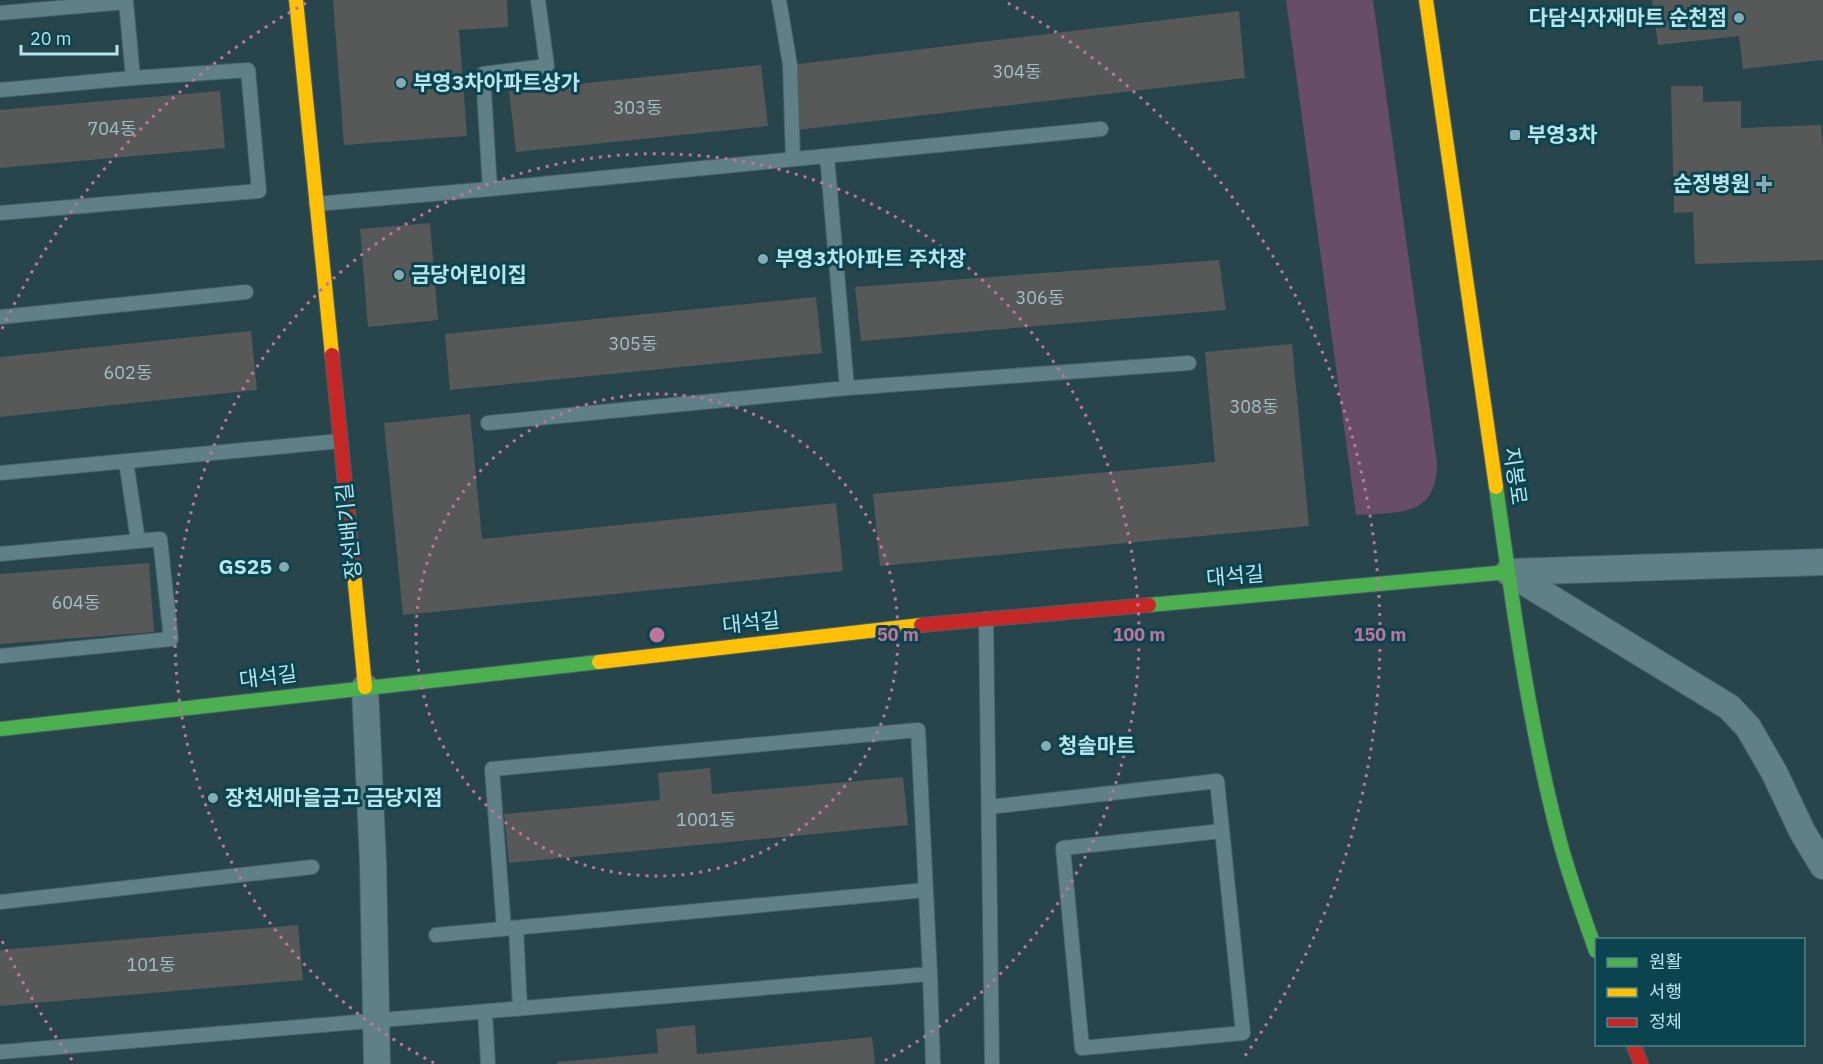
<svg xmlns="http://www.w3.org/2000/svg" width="1823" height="1064" font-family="'IBM Plex Sans','Noto Sans KR',sans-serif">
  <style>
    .green { fill: #674d67 }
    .building { fill: #575858 }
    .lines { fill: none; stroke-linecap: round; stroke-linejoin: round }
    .lane-casing { stroke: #476165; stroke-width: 16 }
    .street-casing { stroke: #476165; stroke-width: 28 }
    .fast-casing { stroke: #476165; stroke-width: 16 }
    .slow-casing { stroke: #476165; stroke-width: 16 }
    .jam-casing { stroke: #476165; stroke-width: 16 }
    .lane { stroke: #5e8086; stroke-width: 14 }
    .street { stroke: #5e8086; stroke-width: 26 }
    .fast { stroke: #4caf50; stroke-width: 14 }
    .slow { stroke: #ffc107; stroke-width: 14 }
    .jam { stroke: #c62828; stroke-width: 14 }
    .ring { fill: none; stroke: #bd749d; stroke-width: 3; stroke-dasharray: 3 6 }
    .poi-dot { fill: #85acb4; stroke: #0b444e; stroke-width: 2 }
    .labels { text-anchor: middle; stroke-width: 6; stroke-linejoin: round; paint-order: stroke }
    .number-label { font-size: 18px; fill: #9fc1c8 }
    .poi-label { font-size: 21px; font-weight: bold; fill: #b7e4ed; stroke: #0b444e; text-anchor: start }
    .street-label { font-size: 21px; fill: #b7e4ed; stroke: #0b444e }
    .centre { fill: #bd749d; stroke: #0b444e; stroke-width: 3 }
    .ring-label { font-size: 18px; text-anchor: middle; font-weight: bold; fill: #bd749d; stroke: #0b444e; stroke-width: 6; stroke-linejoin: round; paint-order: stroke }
  </style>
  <rect width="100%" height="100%" fill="#28454b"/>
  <path class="green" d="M1286 0H1373L1437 463C1437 518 1398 512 1356 515Z"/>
  <path class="building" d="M333 0H507L508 27 459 30 467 136 344 145Z
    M1652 0H1823V60L1743 69 1739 36 1658 45Z
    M1239 11 1245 78 797 130 790 65Z
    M761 65 768 126 516 152 509 91Z
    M1671 86H1703V102L1741 101V128L1821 125 1823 146V260L1695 264 1693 212 1674 213Z
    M220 91 225 148 0 168V110Z
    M430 223 438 320 368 327 360 229Z
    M1219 260 1226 310 861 341 855 287Z
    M816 297 822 353 450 390 445 334Z
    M251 331 257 390 0 417V357Z
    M1292 344 1309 526 880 566 873 494 1215 462 1205 352Z
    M470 414 482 539 836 503 843 571 403 615 384 423Z
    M149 563 154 632 0 644V574Z
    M710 768 712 794 903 777 908 825 509 863 504 814 660 800 658 773Z
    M298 925 303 980 0 1006V950Z
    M695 1025 697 1054 872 1037 875 1064H557V1062L658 1053 656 1029Z"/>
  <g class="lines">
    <g class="lane-casing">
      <path id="lane" d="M779 0 790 65 793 159
        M0 13 126 2 133 78 248 70 259 191 0 213
        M0 90 133 78
        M827 156 847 388
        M490 189 483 74 547 66 538 0
        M316 204 490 189 1101 129
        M0 317 246 292
        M488 423 847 388 1189 363
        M126 461 138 541
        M0 473 340 441
        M0 554 160 539 171 639 0 656
        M986 619 992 1064
        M989 807 1217 781 1243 1033 1082 1048 1063 848 1222 831
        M0 902 312 867
        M516 928 520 1008
        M504 929 492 769 918 730 930 974
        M436 935 926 890
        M485 1011 488 1064
        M0 1052 930 974 933 1064"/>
    </g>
    <g class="street-casing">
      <path id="street" d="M1508 572 1729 707 1748 727 1774 772 1803 833 1823 866
        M1508 572 1823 562
        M365 687 373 862 377 1064"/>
    </g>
    <g class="fast-casing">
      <path id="fast" d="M1496 487C1513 606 1529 726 1560 842 1570 879 1583 915 1596 951
        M1149 605 1508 572
        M0 729 599 662"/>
    </g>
    <g class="slow-casing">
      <path id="slow" d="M296 0 332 355
        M1426 0 1496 487
        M354 573 365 687
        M599 662 921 625"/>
    </g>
    <g class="jam-casing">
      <path id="jam" d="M332 355 354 573
        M921 625 1149 605
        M1633 1044 1641 1064"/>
    </g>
    <use href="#lane" class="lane"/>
    <use href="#street" class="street"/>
    <use href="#fast" class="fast"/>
    <use href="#slow" class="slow"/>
    <use href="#jam" class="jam"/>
  </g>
  <g class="ring">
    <circle cx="657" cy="635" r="241"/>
    <path d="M434 1063A482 482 0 1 1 880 1063"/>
    <path d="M72 1060A723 723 0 0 1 2 941M2 329A723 723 0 0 1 306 3M1008 3A723 723 0 0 1 1242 1060"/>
  </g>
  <g class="poi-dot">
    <circle cx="1739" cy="18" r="6"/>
    <circle cx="401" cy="83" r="6"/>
    <rect x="1509" y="129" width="12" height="12" rx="3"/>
    <path d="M1761 175h6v6h6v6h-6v6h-6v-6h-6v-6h6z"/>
    <circle cx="763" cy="259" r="6"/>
    <circle cx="399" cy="275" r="6"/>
    <circle cx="284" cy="567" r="6"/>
    <circle cx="1046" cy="746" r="6"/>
    <circle cx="213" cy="798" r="6"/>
  </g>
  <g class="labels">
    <g class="number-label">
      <text x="1017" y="78">304동</text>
      <text x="638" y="114">303동</text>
      <text x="112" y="135">704동</text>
      <text x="1040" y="304">306동</text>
      <text x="633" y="350">305동</text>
      <text x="128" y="379">602동</text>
      <text x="1254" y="413">308동</text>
      <text x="76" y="609">604동</text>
      <text x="706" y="826">1001동</text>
      <text x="151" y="971">101동</text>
    </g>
    <g class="poi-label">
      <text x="1727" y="25" text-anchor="end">다담식자재마트 순천점</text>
      <text x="413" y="90">부영3차아파트상가</text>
      <text x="1527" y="142">부영3차</text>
      <text x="1750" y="191" text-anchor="end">순정병원</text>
      <text x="775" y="266">부영3차아파트 주차장</text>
      <text x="411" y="282">금당어린이집</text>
      <text x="272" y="574" text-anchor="end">GS25</text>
      <text x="1058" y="753">청솔마트</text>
      <text x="225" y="805">장천새마을금고 금당지점</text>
    </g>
    <g class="street-label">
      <text transform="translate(1515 476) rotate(82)" y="7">지봉로</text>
      <text transform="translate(349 531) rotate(-96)" y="7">장선배기길</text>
      <text transform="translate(1235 576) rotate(-5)" y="7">대석길</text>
      <text transform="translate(751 623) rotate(-6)" y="7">대석길</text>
      <text transform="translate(268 677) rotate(-7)" y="7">대석길</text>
    </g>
  </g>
  <circle cx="657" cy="635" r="9" class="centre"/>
  <g class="ring-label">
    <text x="898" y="641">50 m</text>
    <text x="1139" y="641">100 m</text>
    <text x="1380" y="641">150 m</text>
  </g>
  <rect x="1595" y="938" width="210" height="108" fill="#0b444e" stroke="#50848e" stroke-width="1.5"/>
  <rect x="1607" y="958" width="30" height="9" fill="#4caf50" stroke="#50848e" stroke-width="1.5"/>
  <text x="1649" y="968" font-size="18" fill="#b7e4ed">원활</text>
  <rect x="1607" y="988" width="30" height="9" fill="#ffc107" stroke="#50848e" stroke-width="1.5"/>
  <text x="1649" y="998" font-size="18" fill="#b7e4ed">서행</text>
  <rect x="1607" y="1018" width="30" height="9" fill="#c62828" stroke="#50848e" stroke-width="1.5"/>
  <text x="1649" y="1028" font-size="18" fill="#b7e4ed">정체</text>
  <path d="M21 45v9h96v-9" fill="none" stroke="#b7e4ed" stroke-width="3"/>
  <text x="30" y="45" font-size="18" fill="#b7e4ed" stroke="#0b444e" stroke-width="4.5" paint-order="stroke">20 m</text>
</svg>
